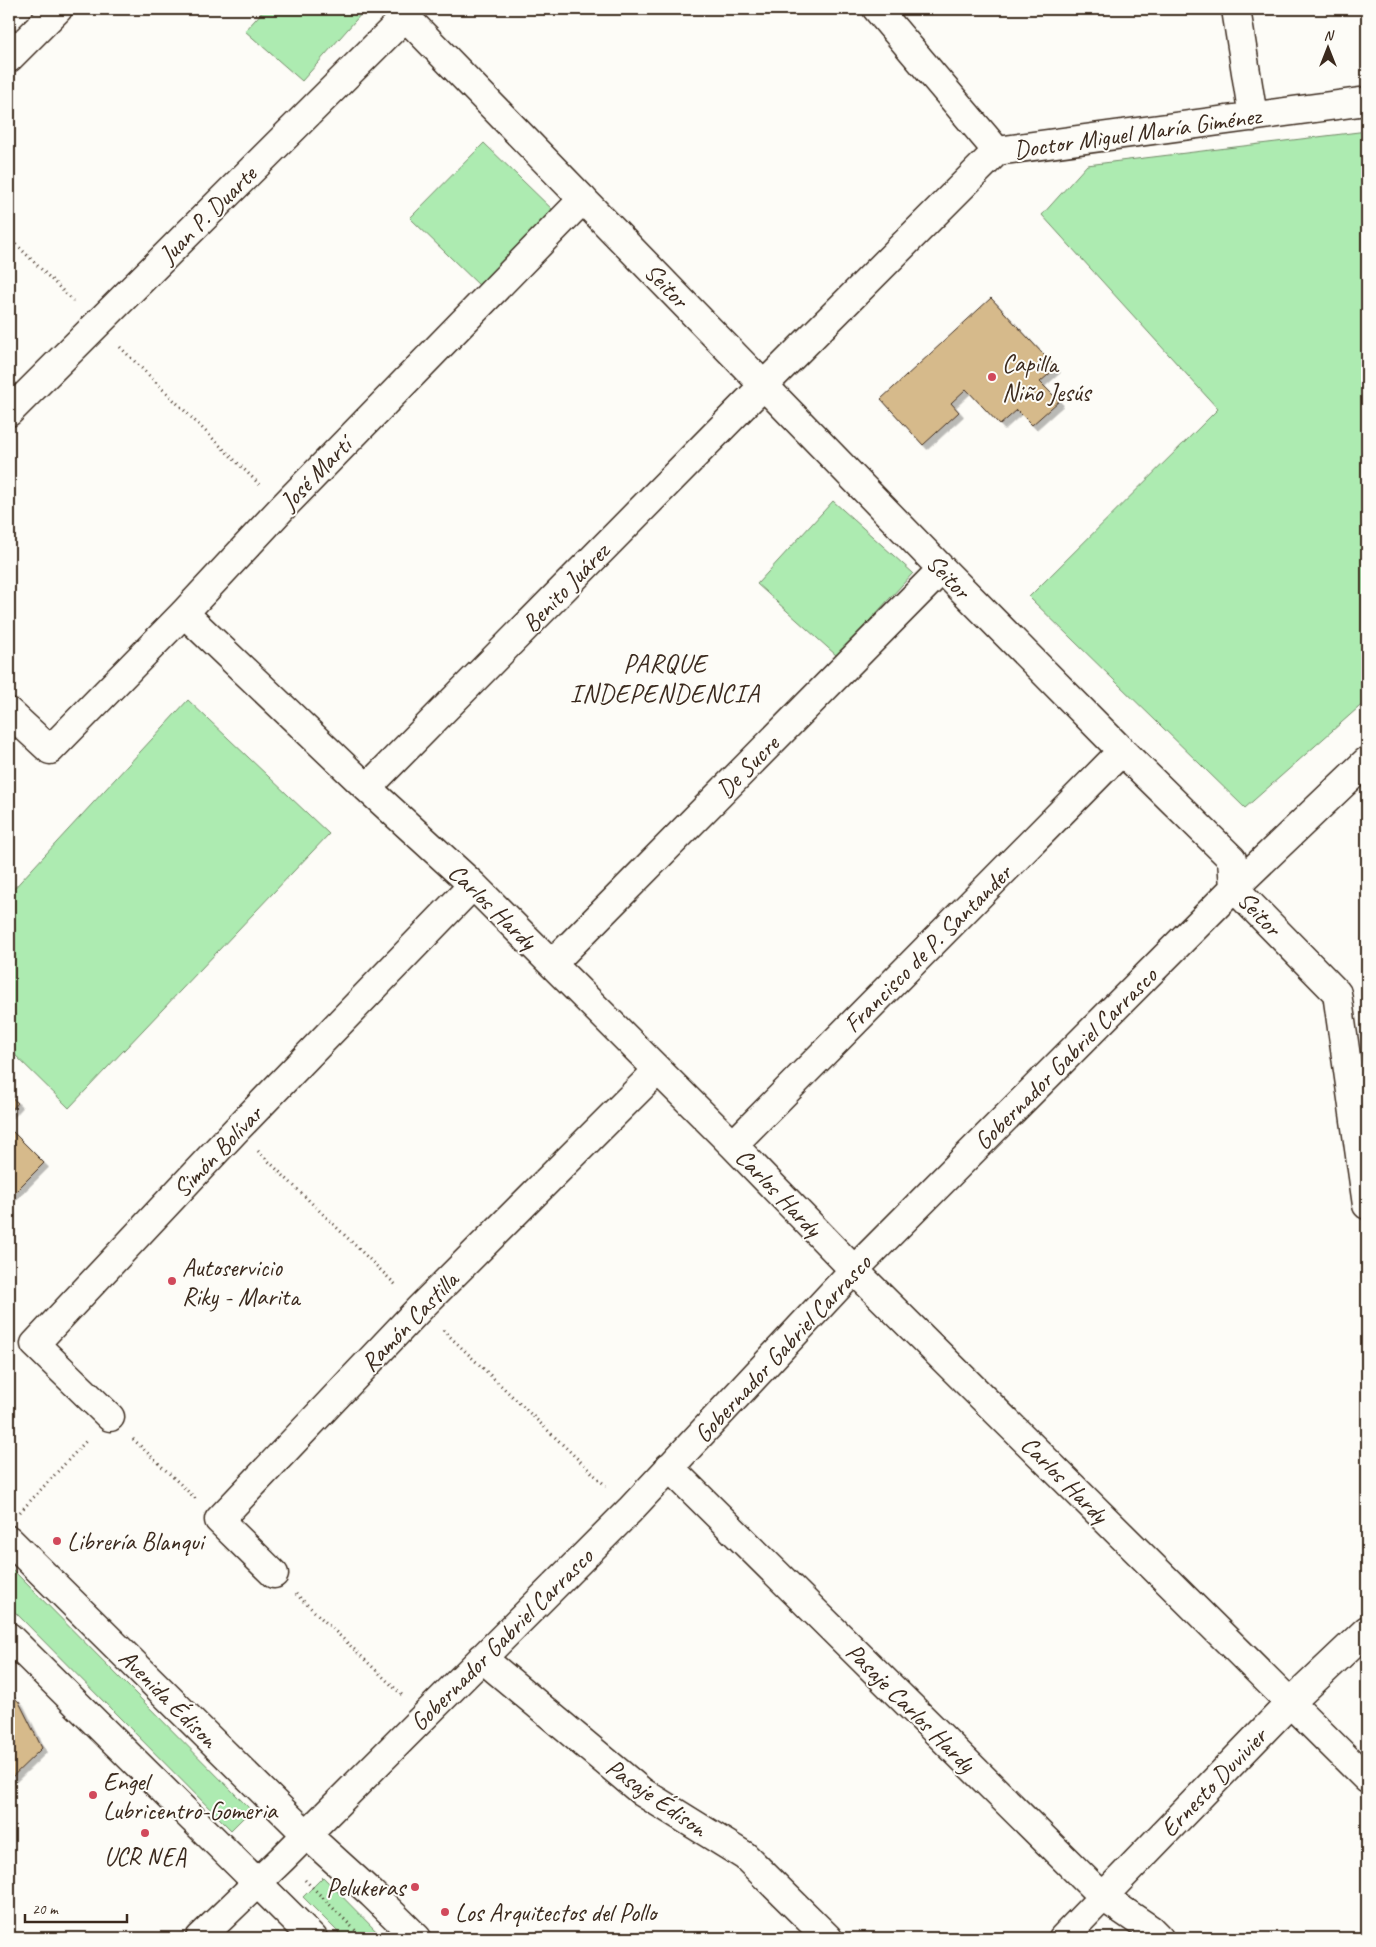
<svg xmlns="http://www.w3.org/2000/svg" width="1376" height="1947" font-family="Caveat,sans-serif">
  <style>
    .green { fill: #adebb1; stroke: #748a68 }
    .building { fill: #d6ba8b; stroke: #3b2a1e; filter: url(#shadow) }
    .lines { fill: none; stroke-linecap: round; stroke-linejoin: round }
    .minor-casing { stroke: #3b2a1e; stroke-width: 31 }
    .secondary-casing { stroke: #3b2a1e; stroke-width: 31 }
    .path { stroke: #3b2a1e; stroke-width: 3; stroke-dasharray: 1 4; stroke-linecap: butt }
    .minor { stroke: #fdfcf7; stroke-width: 28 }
    .secondary { stroke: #fdfcf7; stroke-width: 28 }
    .poi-dot { fill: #d1495b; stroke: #fdfcf7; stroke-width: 2 }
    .labels { text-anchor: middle; stroke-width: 4; stroke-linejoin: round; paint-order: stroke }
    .street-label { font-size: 25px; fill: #3b2a1e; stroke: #fdfcf7 }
    .poi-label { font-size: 25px; fill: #3b2a1e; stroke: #fdfcf7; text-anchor: start }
    .neighbourhood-label { font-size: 26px; letter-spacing: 1px; fill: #3b2a1e; stroke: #fdfcf7 }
  </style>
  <defs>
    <filter id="shadow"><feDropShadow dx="4.5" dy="4.5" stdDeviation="0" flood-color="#0004"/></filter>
  </defs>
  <rect width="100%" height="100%" fill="#fdfcf7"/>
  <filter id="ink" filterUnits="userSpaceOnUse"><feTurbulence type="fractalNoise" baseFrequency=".02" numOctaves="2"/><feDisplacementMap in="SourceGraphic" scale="10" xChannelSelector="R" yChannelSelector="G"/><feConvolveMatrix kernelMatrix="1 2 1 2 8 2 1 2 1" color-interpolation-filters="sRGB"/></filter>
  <g filter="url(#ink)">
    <path class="green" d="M265 9H357L362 13 302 81 245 31Z
      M1367 131V700L1245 808 1029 597 1218 409 1042 215 1087 165Z
      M484 143 557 214 484 290 410 218Z
      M833 501 913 573 837 656 757 584Z
      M188 700 329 834 69 1108 9 1049V894Z
      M9 1566 251 1810 231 1830 9 1606Z
      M323 1877 383 1938H344L303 1897Z"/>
    <path class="building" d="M991 298 1056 368 1040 382 1059 401 1032 425 1017 410 1000 425 966 389 951 403 959 412 923 445 881 399Z
      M9 1095 18 1103 9 1113Z
      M9 1128 44 1163 9 1198Z
      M9 1693 19 1702 42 1748 9 1780Z"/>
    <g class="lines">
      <g class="minor-casing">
        <path id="minor" d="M398 9 942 569 1122 751 1232 859 1234 888 1337 993 1367 1205
          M877 9 997 151
          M1236 9 1253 117
          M9 58 58 9
          M9 412 406 16
          M184 613 367 788 473 885 733 1145 854 1270 1367 1779
          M9 712 50 750 184 613 283 507 583 199
          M367 788 763 386 997 151 1367 101
          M552 964 942 569
          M733 1145 1122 751
          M110 1417 35 1344 236 1130 473 885
          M669 1467 1103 1897 1150 1929 1159 1938
          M274 1574 219 1520 420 1308 658 1070
          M482 1658 642 1792 745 1856 828 1938
          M200 1938 283 1858 630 1510 854 1270 1234 888 1367 761
          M1063 1938 1290 1703 1367 1630"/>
      </g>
      <g class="secondary-casing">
        <path id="secondary" d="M9 1540 306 1834 372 1894 417 1938
          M9 1637 313 1938"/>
      </g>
      <path class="path" d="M9 237 74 302
        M120 347 261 486
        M258 1151 397 1286
        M443 1330 608 1488
        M133 1439 197 1500
        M20 1512 87 1440
        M296 1594 402 1695
        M305 1880 363 1938"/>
      <use href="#minor" class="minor"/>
      <use href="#secondary" class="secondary"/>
    </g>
  </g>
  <g class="poi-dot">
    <circle cx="992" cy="377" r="5"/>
    <circle cx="172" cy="1281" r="5"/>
    <circle cx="57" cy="1541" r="5"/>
    <circle cx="93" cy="1795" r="5"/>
    <circle cx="145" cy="1833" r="5"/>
    <circle cx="415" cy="1887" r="5"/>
    <circle cx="445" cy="1912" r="5"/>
  </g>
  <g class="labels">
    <g class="street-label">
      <text transform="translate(1137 132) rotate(-8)" y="9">Doctor Miguel María Giménez</text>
      <text transform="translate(207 214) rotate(-45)" y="9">Juan P. Duarte</text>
      <text transform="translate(667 285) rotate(46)" y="9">Seitor</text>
      <text transform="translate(315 473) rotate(-46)" y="9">José Martí</text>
      <text transform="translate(949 576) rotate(46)" y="9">Seitor</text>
      <text transform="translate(565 587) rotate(-46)" y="9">Benito Juárez</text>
      <text transform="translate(747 766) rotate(-45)" y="9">De Sucre</text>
      <text transform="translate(493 906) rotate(44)" y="9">Carlos Hardy</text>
      <text transform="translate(1260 913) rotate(47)" y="9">Seitor</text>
      <text transform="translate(927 948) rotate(-45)" y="9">Francisco de P. Santander</text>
      <text transform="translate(1065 1058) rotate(-45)" y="9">Gobernador Gabriel Carrasco</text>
      <text transform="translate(217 1151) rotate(-46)" y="9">Simón Bolívar</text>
      <text transform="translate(779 1192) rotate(46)" y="9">Carlos Hardy</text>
      <text transform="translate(409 1321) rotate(-46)" y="9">Ramón Castilla</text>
      <text transform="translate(782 1348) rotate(-47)" y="9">Gobernador Gabriel Carrasco</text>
      <text transform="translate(1065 1479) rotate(45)" y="9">Carlos Hardy</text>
      <text transform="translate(501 1639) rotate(-45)" y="9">Gobernador Gabriel Carrasco</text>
      <text transform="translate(169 1698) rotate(45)" y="9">Avenida Édison</text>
      <text transform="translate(911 1707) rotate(45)" y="9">Pasaje Carlos Hardy</text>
      <text transform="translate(1213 1782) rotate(-46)" y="9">Ernesto Duvivier</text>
      <text transform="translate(657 1797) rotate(35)" y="9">Pasaje Édison</text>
    </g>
    <g class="poi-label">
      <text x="1002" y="372">Capilla<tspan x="1002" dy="29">Niño Jesús</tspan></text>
      <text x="182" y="1276">Autoservicio<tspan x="182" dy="29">Riky - Marita</tspan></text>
      <text x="67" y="1550">Librería Blanqui</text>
      <text x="103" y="1790">Engel<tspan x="103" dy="29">Lubricentro-Gomeria</tspan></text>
      <text x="145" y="1865" text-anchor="middle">UCR NEA</text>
      <text x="405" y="1896" text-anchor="end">Pelukeras</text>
      <text x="455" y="1921">Los Arquitectos del Pollo</text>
    </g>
    <g class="neighbourhood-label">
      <text x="665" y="672">PARQUE<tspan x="665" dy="30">INDEPENDENCIA</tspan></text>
    </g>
  </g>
  <rect width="1376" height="1947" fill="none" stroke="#fdfcf7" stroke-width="30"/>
  <rect x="15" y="15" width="1346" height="1917" fill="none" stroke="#3b2a1e" stroke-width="2" filter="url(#ink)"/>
  <g transform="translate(1328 48)" stroke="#fdfcf7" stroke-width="4" paint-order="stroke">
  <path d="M0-4L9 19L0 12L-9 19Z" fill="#3b2a1e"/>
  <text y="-8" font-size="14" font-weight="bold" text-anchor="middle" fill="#3b2a1e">N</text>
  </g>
  <path d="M25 1914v8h102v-8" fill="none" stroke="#3b2a1e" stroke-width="2.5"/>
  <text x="32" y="1914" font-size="15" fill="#3b2a1e" stroke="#fdfcf7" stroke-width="4" paint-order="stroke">20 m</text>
</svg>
